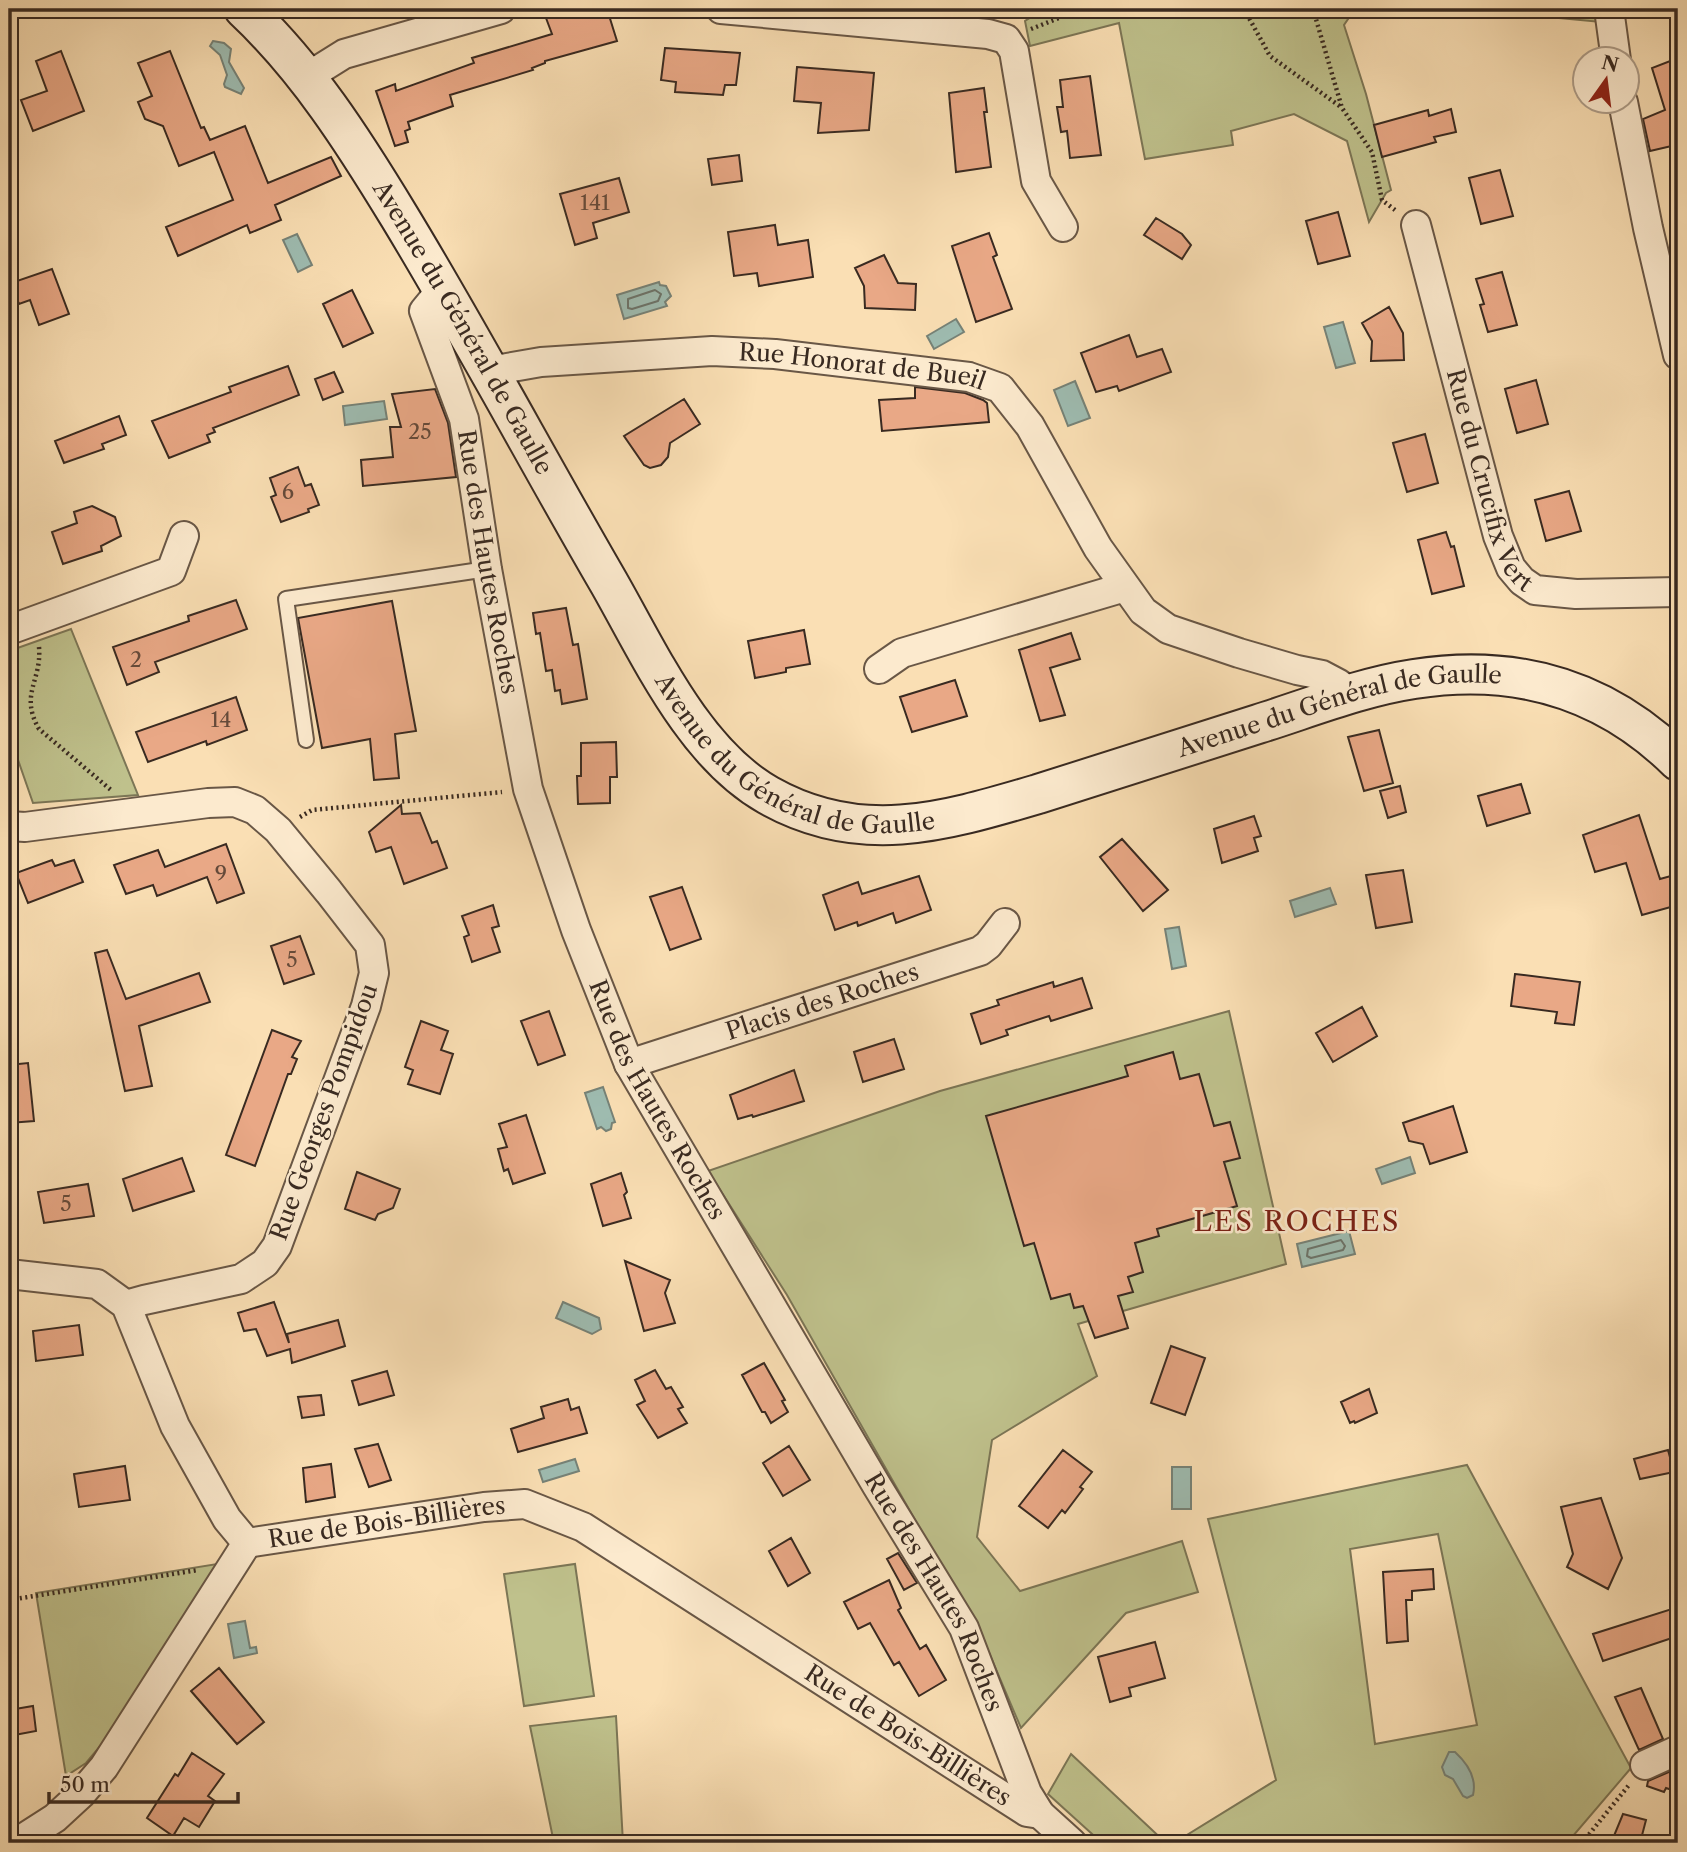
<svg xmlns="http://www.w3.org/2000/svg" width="1687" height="1852" font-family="'Libre Caslon Text',serif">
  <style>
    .green { fill: #bfc18c; stroke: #7c7656; stroke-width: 2; fill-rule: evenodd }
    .water { fill: #9ebcb1; stroke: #768277; stroke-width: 2 }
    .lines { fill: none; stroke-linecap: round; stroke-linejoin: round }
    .shore { stroke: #6c7369; stroke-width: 2 }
    .building { fill: #e9a886; stroke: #392a21; stroke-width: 2 }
    .lane-casing { stroke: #695746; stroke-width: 18 }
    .street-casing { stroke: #695746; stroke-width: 32 }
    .secondary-casing { stroke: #392a21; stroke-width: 42 }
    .path { stroke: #392a21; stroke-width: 4.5; stroke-dasharray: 2 3.5; stroke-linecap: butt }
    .lane { stroke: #fceace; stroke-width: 14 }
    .street { stroke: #fceace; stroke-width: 28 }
    .secondary { stroke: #fceace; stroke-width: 38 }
    .labels { text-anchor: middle; stroke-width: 5; stroke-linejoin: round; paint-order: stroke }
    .number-label { font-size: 21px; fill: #654a3a }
    .street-label { font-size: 24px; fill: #392a21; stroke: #fceace }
    .quarter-label { font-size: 28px; letter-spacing: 2px; fill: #7a1f14; stroke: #fceace }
  </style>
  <rect width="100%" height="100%" fill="#fadfb4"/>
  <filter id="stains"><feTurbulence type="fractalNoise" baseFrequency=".00286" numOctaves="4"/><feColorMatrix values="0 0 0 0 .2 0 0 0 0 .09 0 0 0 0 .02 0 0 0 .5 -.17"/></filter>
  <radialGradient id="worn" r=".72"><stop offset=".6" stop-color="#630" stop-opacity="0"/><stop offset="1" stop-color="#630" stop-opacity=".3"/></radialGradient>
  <path class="green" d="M1044 9H1355L1344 25 1366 94 1391 190 1386 193 1369 222 1347 141 1294 114 1231 131 1233 145 1145 159 1119 23 1030 46 1025 21Z
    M1461 9H1605L1601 22Z
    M71 629 138 795 33 803 9 734V651Z
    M1229 1011 1286 1264 1078 1324 1097 1376 992 1440 977 1537 1020 1591 1182 1541 1198 1592 1126 1613 1021 1728 984 1641 787 1295 708 1171 940 1091Z
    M1467 1465 1631 1768 1567 1843H1174L1276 1780 1208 1519ZM1438 1534 1477 1725 1375 1744 1350 1549Z
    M217 1564 102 1744 86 1763 66 1776 36 1593Z
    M575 1564 594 1696 524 1706 504 1574Z
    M616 1716 623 1843H554L530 1726Z
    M1071 1754 1166 1843H1102L1048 1794Z"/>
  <path class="water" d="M213 41 224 43 231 49 229 62 244 88 241 94 225 87 224 84 227 75 220 55 210 46Z
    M297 234 312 265 298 272 283 240Z
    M659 282 660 285 666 286 671 296 665 302 667 306 624 319 617 295Z
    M956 319 964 332 934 349 927 336Z
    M1343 322 1355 363 1336 368 1324 327Z
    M1075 381 1090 418 1068 426 1054 390Z
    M384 401 387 419 345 425 343 406Z
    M1330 888 1336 904 1295 917 1290 901Z
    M1179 927 1186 966 1172 969 1165 929Z
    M603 1087 615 1122 612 1123 611 1129 606 1131 601 1127 597 1129 585 1093Z
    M1410 1157 1415 1173 1382 1184 1376 1169Z
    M1349 1231 1355 1254 1302 1267 1297 1244Z
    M563 1302 599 1318 601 1329 592 1334 556 1318Z
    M575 1459 579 1471 543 1482 539 1470Z
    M1172 1467H1191V1509H1172Z
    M245 1621 250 1648 256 1647 257 1653 234 1658 228 1624Z
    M1449 1752H1455C1467 1763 1477 1778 1473 1795L1467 1798 1463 1796 1453 1779 1445 1775 1442 1767Z"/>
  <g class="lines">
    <path class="shore" d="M655 290 661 294 658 301 632 309 628 308V299Z
      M1341 1240 1345 1246 1343 1250 1311 1258 1307 1256 1308 1249Z"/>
  </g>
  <path class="building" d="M576 9H607L617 41 545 61V63L532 68 533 70 450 95 453 106 408 122 410 129 405 131 408 142 395 146 376 91 395 84 396 91 474 63 472 58 552 34 546 18Z
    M665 48 740 53 736 85H725L723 95 675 92 676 82 661 80Z
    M61 51 84 111 33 131 21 100 47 91 36 61Z
    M170 51 201 128 204 127 210 140 245 126 268 183 331 157 341 176 275 205 281 220 250 233 247 225 178 256 166 227 233 200 214 152 179 166 163 126 145 119 138 102 152 96 138 63Z
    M1678 58V137H1675L1676 145 1650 151 1643 119 1665 110 1652 68Z
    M797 67 874 73 869 130 818 133 821 103 794 101Z
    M1090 76 1101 155 1070 158 1067 131 1061 132 1057 107H1063L1060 80Z
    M984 88 987 112H984L991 167 956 172 949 93Z
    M1451 109 1456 132 1434 137 1436 142 1382 157 1374 125 1428 110 1429 116Z
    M739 155 742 181 712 185 708 159Z
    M1500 170 1513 216 1481 224 1469 178Z
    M619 178 629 212 593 223 597 238 575 245 560 194Z
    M1338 212 1350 256 1318 264 1306 221Z
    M1156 218 1182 234 1191 245 1182 259 1144 235Z
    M775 225 778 245 808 240 813 277 759 286 757 273 734 276 728 232Z
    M989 233 997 255 993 257 1012 309 976 322 952 246Z
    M884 255 898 283 916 284 915 310 865 308 864 286 855 268Z
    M52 269 69 314 39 325 30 300 19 304 11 283Z
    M1502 272 1517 325 1488 332 1480 305 1484 304 1476 279Z
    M352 290 373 333 343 347 323 304Z
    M1389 307 1403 333 1404 360 1371 361 1372 341 1362 323Z
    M1129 335 1137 357 1162 349 1171 372 1119 391 1117 386 1096 392 1081 353Z
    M288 366 299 395 213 428 215 432 207 435 210 442 169 458 152 421 231 392 229 387Z
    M334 372 343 392 323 400 315 379Z
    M1536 380 1548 424 1517 433 1505 389Z
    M915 387 965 393 983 400 987 403 989 422 882 431 879 400 915 398Z
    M435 389 448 423 456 477 363 486 361 460 393 457 390 427H401L392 394Z
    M684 399 700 424 670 443 668 457 661 465 650 468 644 465 624 436Z
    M119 416 126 435 102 444 104 449 64 463 55 441Z
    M1425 434 1438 483 1407 492 1393 443Z
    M298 467 305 486 311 484 319 505 308 509 309 512 281 522 271 497 276 495 270 478Z
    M1569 491 1581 531 1546 541 1535 500Z
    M92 506 115 517 121 536 101 546 102 551 63 564 52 532 77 523 74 512Z
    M1446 532 1451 547 1454 546 1464 586 1432 594 1418 540Z
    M236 600 247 629 155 662 159 672 127 685 113 647 189 621 188 616Z
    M392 601 416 731 395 734 399 778 374 780 370 739 322 748 298 618Z
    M566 608 573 645 578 644 587 699 562 704 560 690 555 691 552 670 546 671 540 633 536 634 533 613Z
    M804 630 810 664 786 668V672L755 678 748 641Z
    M1071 633 1080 659 1050 668 1065 715 1040 721 1019 650Z
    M955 680 967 716 912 732 900 697Z
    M236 697 247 730 207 745 206 741 148 762 136 732Z
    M1379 730 1393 783 1364 791 1348 737Z
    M616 742 617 777H610V803L578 804 577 776H581V743Z
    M1521 784 1530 813 1487 826 1478 796Z
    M1400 786 1406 812 1388 818 1380 791Z
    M401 805 402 814 420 813 432 843 437 841 447 868 404 884 391 847 376 852 369 832Z
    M1639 815 1660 879 1678 874V905L1642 915 1626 863 1595 872 1583 835Z
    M1254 816 1261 836 1254 838 1258 851 1222 863 1214 829Z
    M1122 839 1168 890 1143 911 1100 857Z
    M226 844 244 893 217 903 207 877 157 896 153 885 126 894 114 865 158 850 165 867Z
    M52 860 55 866 74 860 83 882 28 903 16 873Z
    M1403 870 1412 922 1376 928 1366 875Z
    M919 876 931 910 896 923 893 913 858 926 857 922 835 930 823 895 858 882 862 894Z
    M682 887 701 939 670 950 650 897Z
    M493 905 499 926 492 928 500 952 472 962 464 937 469 935 462 916Z
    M300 936 314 974 284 984 271 946Z
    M107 950 126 999 199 973 210 1002 139 1026 152 1086 125 1091 95 953Z
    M1515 974 1580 982 1574 1025 1555 1023 1557 1012 1511 1006Z
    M1082 978 1092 1008 1051 1021 1049 1016 1006 1030 1008 1035 981 1044 971 1014 999 1005 997 1000 1053 982 1054 987Z
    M1362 1007 1377 1036 1333 1062 1316 1033Z
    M549 1011 565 1055 538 1065 521 1021Z
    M421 1021 448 1031 441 1050 453 1054 440 1094 408 1084 413 1070 405 1067Z
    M272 1030 301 1041 292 1057 297 1059 291 1074H288L255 1166 226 1155Z
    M894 1039 904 1069 863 1082 854 1052Z
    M1173 1052 1180 1079 1199 1074 1214 1126 1230 1122 1240 1158 1224 1162 1237 1206 1157 1229 1159 1236 1135 1243 1143 1272 1128 1277 1133 1292 1118 1296 1128 1328 1095 1338 1083 1306 1074 1308 1070 1294 1051 1299 1034 1243 1024 1246 986 1116 1128 1076 1125 1066Z
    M28 1063 34 1121 9 1123V1065Z
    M794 1070 804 1101 753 1117 752 1115 738 1119 730 1095Z
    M1453 1106 1467 1152 1430 1164 1423 1144 1409 1141 1403 1123Z
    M526 1115 545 1173 513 1184 508 1169 504 1171 498 1149 507 1147 499 1124Z
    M182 1158 194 1191 133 1211 123 1179Z
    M357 1172 400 1189 393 1208 378 1214 375 1220 345 1209Z
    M621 1173 627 1192 624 1195 631 1218 603 1226 591 1184Z
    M88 1184 94 1216 44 1223 38 1192Z
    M625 1261 670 1280 665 1293 675 1323 644 1331Z
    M274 1302 289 1343 287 1334 338 1320 345 1346 292 1363 290 1349 267 1356 256 1329 244 1331 238 1313Z
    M79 1325 83 1355 36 1361 33 1331Z
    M1171 1346 1205 1358 1185 1415 1151 1403Z
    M764 1363 785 1400 782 1401 788 1412 771 1423 765 1412H762L742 1375Z
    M655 1370 666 1389 671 1387 683 1407 678 1409 687 1423 658 1438 637 1405 645 1401 635 1380Z
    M387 1371 394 1395 359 1405 352 1381Z
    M1369 1389 1377 1413 1355 1423 1354 1421 1350 1423 1341 1402Z
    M321 1395 324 1415 302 1418 298 1397Z
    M568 1399 571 1410 579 1407 587 1433 518 1452 511 1429 544 1418 541 1407Z
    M378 1444 391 1480 369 1487 355 1449Z
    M789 1446 810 1480 783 1496 763 1463Z
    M1063 1450 1092 1472 1080 1487 1083 1489 1065 1513 1062 1510 1048 1528 1019 1506Z
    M1668 1450 1674 1472 1640 1479 1634 1459Z
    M331 1464 335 1497 306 1502 303 1468Z
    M125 1466 130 1500 79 1507 74 1474Z
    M1601 1498 1622 1558 1608 1589 1567 1567 1573 1554 1561 1507Z
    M791 1538 810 1573 788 1586 769 1551Z
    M898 1553 917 1583 904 1590 887 1559Z
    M1433 1569 1434 1589 1412 1591V1600H1406L1408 1641 1387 1643 1383 1572Z
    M889 1580 901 1608 898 1610 920 1649 926 1645 946 1680 919 1696 899 1662 894 1665 870 1623 858 1629 844 1602Z
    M1678 1607V1636L1603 1661 1593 1634Z
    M1155 1642 1165 1678 1129 1688 1131 1696 1110 1702 1098 1657Z
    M219 1668 264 1722 237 1744 191 1691Z
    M1641 1688 1663 1739 1639 1750 1615 1697Z
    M33 1706 36 1731 9 1736V1710Z
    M192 1753 224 1774 208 1796 215 1801 199 1827 184 1818 173 1836 147 1818 175 1774 178 1776Z
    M1678 1768V1792L1666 1788 1664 1792 1647 1786 1648 1781Z
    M1623 1814 1646 1820 1640 1843H1611Z"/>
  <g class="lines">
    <g class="lane-casing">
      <path id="lane" d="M306 740 286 599 487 569"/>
    </g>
    <g class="street-casing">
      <g id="street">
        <path d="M721 9 988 34 1006 39 1014 51 1036 181 1063 227"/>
        <path d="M1609 9 1616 60"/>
        <path d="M308 81 320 69 344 54 501 9"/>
        <path d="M1623 102 1648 228 1678 355"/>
        <path id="s1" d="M1416 225 1498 536 1511 568 1522 581 1535 590 1576 594 1678 592"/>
        <path id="s2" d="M443 288 424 311 464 419 487 569 528 789 576 930 629 1064 877 1486 964 1628 1027 1793 1040 1814 1072 1843"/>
        <path id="s3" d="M490 371 541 362 712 351 775 354 969 377 1000 388 1030 426 1098 548 1143 611 1168 629 1239 653 1297 670 1322 675 1339 684 1347 696"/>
        <path d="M9 630 171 571 184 536"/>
        <path d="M879 669 902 653 1125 587"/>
        <path d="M9 826 25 827 208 803 235 802 255 810 278 830 329 892 370 945 374 973 366 1006 277 1246 265 1263 241 1279 144 1300 126 1305"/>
        <path id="s4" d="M629 1064 980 951 988 945 1005 923"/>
        <path id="s5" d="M9 1274 97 1284 126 1305 175 1426 227 1519 247 1543 484 1507 525 1504 583 1527 1027 1812 1040 1814"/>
        <path d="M1645 1765 1678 1750"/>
        <path d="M16 1843 55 1818 81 1794 104 1767 247 1543"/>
      </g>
    </g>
    <g class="secondary-casing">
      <g id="secondary">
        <path id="s6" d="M244 9C307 68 354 142 399 216 472 336 538 461 609 583 650 655 694 753 768 795 860 847 943 822 1038 794 1111 771 1184 748 1258 724 1309 708 1361 687 1414 679 1516 663 1605 689 1678 761"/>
      </g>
    </g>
    <path class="path" d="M1244 9 1270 56 1341 107
      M1313 9 1342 108 1372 152 1382 200 1395 210
      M1031 29 1059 18 1074 9
      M39 647C42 681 19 694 39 729L111 790
      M300 817 312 810 502 792
      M9 1600 198 1570
      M1582 1843 1629 1785"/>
    <use href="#lane" class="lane"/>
    <use href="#street" class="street"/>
    <use href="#secondary" class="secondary"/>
  </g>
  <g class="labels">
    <g class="number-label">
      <text x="595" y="210">141</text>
      <text x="420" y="439">25</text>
      <text x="288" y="499">6</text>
      <text x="136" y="667">2</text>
      <text x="221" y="727">14</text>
      <text x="221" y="881">9</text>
      <text x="292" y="967">5</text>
      <text x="66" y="1211">5</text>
    </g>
    <g class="street-label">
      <text dy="8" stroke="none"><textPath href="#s6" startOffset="388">Avenue du Général de Gaulle</textPath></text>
      <text dy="8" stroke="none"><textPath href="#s3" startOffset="374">Rue Honorat de Bueil</textPath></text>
      <text dy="8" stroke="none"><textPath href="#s1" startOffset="266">Rue du Crucifix Vert</textPath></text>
      <text dy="8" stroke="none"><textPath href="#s2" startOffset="290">Rue des Hautes Roches</textPath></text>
      <text dy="8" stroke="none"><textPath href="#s6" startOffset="1544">Avenue du Général de Gaulle</textPath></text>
      <text dy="8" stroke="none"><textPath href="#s6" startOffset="956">Avenue du Général de Gaulle</textPath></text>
      <text dy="8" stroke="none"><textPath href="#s4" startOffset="203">Placis des Roches</textPath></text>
      <text dy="8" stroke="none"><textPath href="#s2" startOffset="858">Rue des Hautes Roches</textPath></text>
      <text transform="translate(324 1112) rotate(-70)" y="8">Rue Georges Pompidou</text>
      <text dy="8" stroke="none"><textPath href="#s5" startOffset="534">Rue de Bois-Billières</textPath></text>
      <text dy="8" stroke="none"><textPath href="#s2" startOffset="1424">Rue des Hautes Roches</textPath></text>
      <text dy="8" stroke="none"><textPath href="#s5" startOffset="1122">Rue de Bois-Billières</textPath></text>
    </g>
    <g class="quarter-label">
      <text x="1297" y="1231">LES ROCHES</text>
    </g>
  </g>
  <rect width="1687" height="1852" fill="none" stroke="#fadfb4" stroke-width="35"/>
  <rect x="10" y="10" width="1666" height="1831" fill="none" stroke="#392a21" stroke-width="3.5"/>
  <rect x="18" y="18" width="1652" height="1817" fill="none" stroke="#392a21" stroke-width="2"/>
  <g transform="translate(1606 80) rotate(14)"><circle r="33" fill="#fceace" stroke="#ae9d89" stroke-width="2"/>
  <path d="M0-5L12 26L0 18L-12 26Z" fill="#8f2418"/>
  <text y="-10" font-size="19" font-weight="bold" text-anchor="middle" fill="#392a21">N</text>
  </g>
  <path d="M49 1792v10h189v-10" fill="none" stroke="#392a21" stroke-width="3.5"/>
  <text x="60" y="1792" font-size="21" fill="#392a21" stroke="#fceace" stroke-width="5" paint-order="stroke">50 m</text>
  <rect width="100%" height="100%" filter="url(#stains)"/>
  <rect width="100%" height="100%" fill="url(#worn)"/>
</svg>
